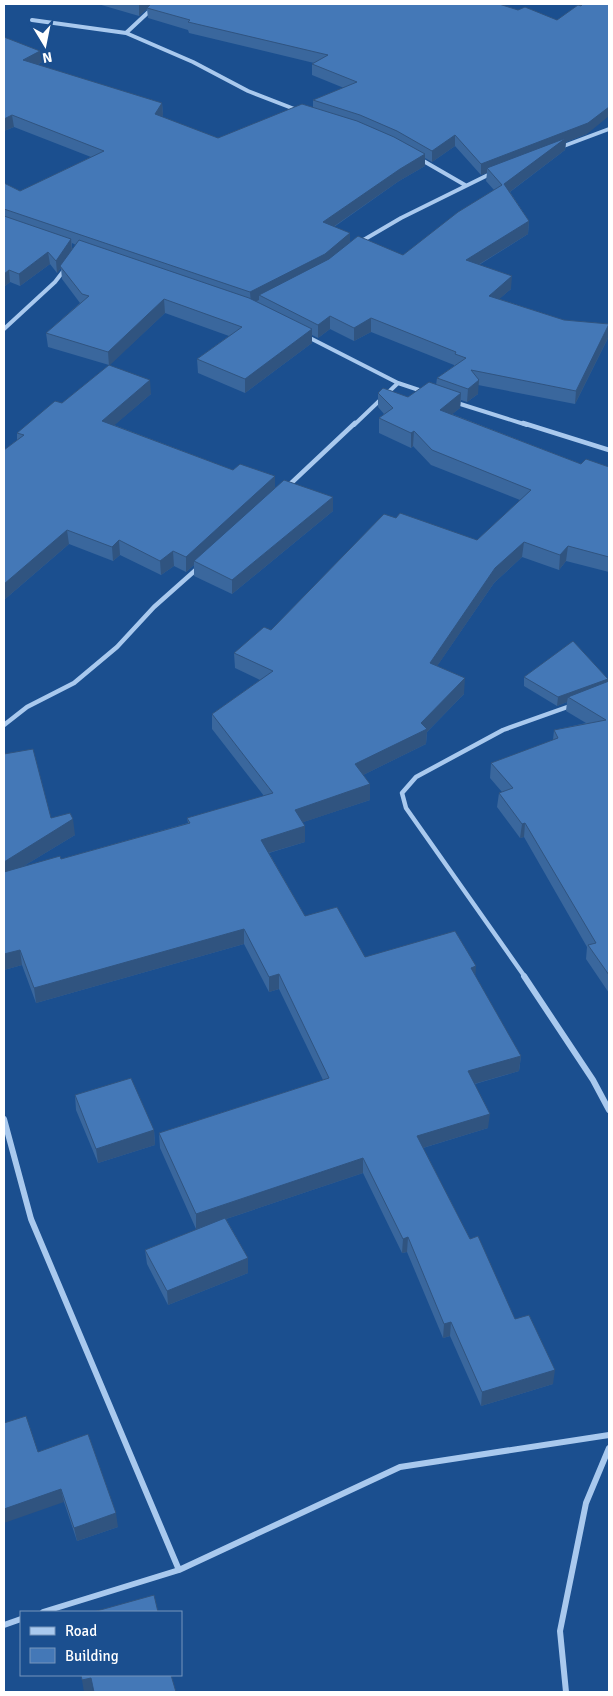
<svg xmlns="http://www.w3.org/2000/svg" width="613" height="1696" font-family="Signika,sans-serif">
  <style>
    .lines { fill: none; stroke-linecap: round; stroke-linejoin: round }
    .minor-far2 { stroke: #a9c9ee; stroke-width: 4 }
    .minor-far1 { stroke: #a9c9ee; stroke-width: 4.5 }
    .minor { stroke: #a9c9ee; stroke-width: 6 }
    .wall { fill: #3a679d; fill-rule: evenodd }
    .shaded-wall { fill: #305480 }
    .building { fill: #4478b7; stroke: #305480 }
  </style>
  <rect width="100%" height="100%" fill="#1b4f8f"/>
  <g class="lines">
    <path class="minor-far2" d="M32 20 126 33 193 62 248 91 297 110
      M126 33 157 4
      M561 147 609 129
      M420 159 465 185
      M360 242 401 218 492 173
      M4 329 55 282 65 269
      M306 336 398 383 425 392
      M454 402 527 425
      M354 425 398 383"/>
    <path class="minor-far1" d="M523 423 609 450
      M287 487 355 423
      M4 725 27 707 74 683 117 647 154 607 199 567
      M525 977 406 808 402 793 416 777 503 730 573 705"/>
    <path class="minor" d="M524 976 593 1080 609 1110
      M4 1119 31 1219 179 1570
      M43 1612 179 1570 400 1467 609 1435
      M4 1625 21 1619
      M566 1692 560 1631 586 1503 609 1448"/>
  </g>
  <path class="wall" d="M98 4H499L587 134 566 142 565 150 510 192 529 221 528 234 479 265 511 289 499 299 564 320 609 324 608 338 575 404 478 385V394L467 402 461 400 460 408 452 414 581 464 609 467V572L566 561 559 570 522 557 494 583 437 666 464 694 427 732 426 744 363 775 370 800 303 822 305 842 269 853 305 916 365 957 475 976 521 1056 519 1071 475 1084 488 1128 423 1148 470 1239 515 1319 553 1384 481 1406 450 1336 443 1338 407 1252 402 1253 363 1173 226 1219 248 1258V1273L168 1305 147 1264 145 1250 208 1225 196 1229 160 1148 159 1133 323 1080 279 989 269 992 244 944 36 1003 22 965 4 970V754L51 818 75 835 22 867 61 859 188 823 187 818 264 796 212 729V714L260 680 235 668 234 653 271 630 396 518 477 540 520 500 431 465 413 446 411 448 379 433V418L384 414 378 407V393L408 397 436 385 437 378 454 366V365L371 332 354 341 330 329 318 338 312 335V343L245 393 198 373 197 359 229 336 165 313 109 365 151 394 114 425 233 470 275 476V487L333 497V511L232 594 194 576V565L186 572 174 566 161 575 120 555 113 561 69 544 4 600V450L17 440V433L62 403 109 365 48 347 46 333 80 303 62 279 61 268 57 273 50 264 20 286 10 282 4 287V183L20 191 91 157 14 127 4 131V37L42 62 37 65 162 103 163 115 161 117 218 138 313 107V100L344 88 312 75V64L314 63 189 33 188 30 148 18 147 9 139 16ZM455 146 481 175 487 173 486 181 494 190 403 255 350 242V233L334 227 399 181 425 166V158L432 162ZM72 243 76 245 72 249Z
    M524 677 609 681V993L586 959 587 947 524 837 520 838 497 807 499 793 502 792 490 778 491 763 553 740 554 730 586 723 566 711 567 702 557 706 524 686Z
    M75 1095 154 1130 155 1145 98 1163 76 1110Z
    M38 1452 118 1527 77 1541 64 1502Z"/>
  <path class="shaded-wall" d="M140 4H153L147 8V9L139 16V5Z
    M40 51 42 62 24 72 23 60Z
    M162 103 163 115 155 126V114Z
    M609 107V116L587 134 566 142 565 150 503 197 504 184 487 168V173L481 175V164Z
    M12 115 14 127 4 131V119Z
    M455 135V146L432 162V151Z
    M425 154V166L399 181 323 234V222L400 169Z
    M529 221 528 234 465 273 466 260Z
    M350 233V245L325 266 259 295V300L251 304 250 292Z
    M71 239 72 251 60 266 61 268 57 273 56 261Z
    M48 252 50 264 20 286 19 274Z
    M9 270 10 282 4 287V274Z
    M512 276 511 289 488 309 489 296Z
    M164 299 165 313 109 366 108 352Z
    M330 316V329L318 338V325Z
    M371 318V332L354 341V328Z
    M609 324 608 338 575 404 576 391Z
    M312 329V343L245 393V379Z
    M150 380 151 394 103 435 102 421Z
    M479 380 478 394 467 402 468 389Z
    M461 393 460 408 439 425 440 410Z
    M414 431 413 446 411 448V433Z
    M275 476V491L194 561V565L186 572V557Z
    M333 497V511L232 594V580Z
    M67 530 69 544 4 600V584Z
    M119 540 120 555 113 561 112 547Z
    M524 542 522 557 494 583 429 678 430 663 495 568Z
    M568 546 566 561 559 570 560 555Z
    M173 551 174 566 161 575 160 561Z
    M465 678 464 694 427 732 426 744 355 779V764L421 723Z
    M608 679 607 687 568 697 567 702 557 706 558 697Z
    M370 784V800L295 825V810Z
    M73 819 75 835 4 878V862Z
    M525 823 524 837 520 838 522 824Z
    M305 826V842L261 855V840Z
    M244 929V944L36 1003 34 988Z
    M20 950 22 965 4 970V954Z
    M476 966 475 982 471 968Z
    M279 974V989L269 992V977Z
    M521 1056 519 1071 467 1086 468 1071Z
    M490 1114 488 1128 416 1150 417 1136Z
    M154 1130 155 1145 98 1163 96 1149Z
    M363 1158V1173L196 1229V1214Z
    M408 1237 407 1252 402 1253 403 1239Z
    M248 1258V1273L168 1305 167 1291Z
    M451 1322 450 1336 443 1338 444 1324Z
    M555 1370 553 1384 481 1406 482 1392Z
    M61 1489 64 1502 4 1523V1509Z
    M116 1513 118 1527 77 1541 74 1528Z
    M91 1678 93 1691 84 1692 82 1680Z"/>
  <path class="building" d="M151 4H499L518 10 525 7 557 20 578 5 581 6 583 4H609V107L588 123 481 164 455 135 432 151 397 131 360 115 313 100 357 82 312 64 328 55 188 22 190 20 147 8Z
    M4 37 40 51 23 60 162 103 155 114 218 138 302 104 357 121 394 137 425 154 400 169 323 222 350 233 325 254 250 292 4 209V183L20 191 104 151 12 115 4 119Z
    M566 138 504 184 529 221 466 260 512 276 489 296 564 320 609 324 576 391 471 370 479 380 468 389 437 378 466 358 455 354 456 352 371 318 354 328 330 316 318 325 259 295 329 259 358 236 403 255 458 212 502 185 487 168Z
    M4 216 71 239 56 261 48 252 19 274 9 270 4 274Z
    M79 240 249 298 312 329 245 379 197 359 242 327 164 299 108 352 46 333 89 296 82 294 60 266Z
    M109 365 150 380 102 421 233 470 240 464 275 476 186 557 173 551 160 561 119 540 112 547 67 530 4 584V450L24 435 17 433 55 401 62 403Z
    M429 382 461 393 440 410 581 464 586 459 609 467V557L568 546 560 555 524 542 495 568 430 663 465 678 421 723 427 729 355 764 370 784 295 810 305 826 261 840 305 916 337 907 365 957 455 931 476 966 471 968 521 1056 468 1071 490 1114 417 1136 470 1239 478 1236 515 1319 529 1315 555 1370 482 1392 451 1322 444 1324 408 1237 403 1239 363 1158 196 1214 159 1133 329 1078 279 974 269 977 244 929 34 988 20 950 4 954V872L60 856 61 859 190 823 187 818 273 793 212 714 273 671 234 653 264 627 271 630 384 514 396 518 400 513 477 540 531 490 432 450 414 431 411 433 379 418 393 408 378 393 383 388 408 397Z
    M284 480 333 497 232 580 194 561Z
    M573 641 608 679 558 697 524 677Z
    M609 681V975L588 945 596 943 525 823 522 824 499 793 513 788 491 763 558 738 554 730 606 720 568 697Z
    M33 749 51 818 70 813 73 819 4 862V754Z
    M131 1078 154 1130 96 1149 75 1095Z
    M225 1218 248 1258 167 1291 145 1250Z
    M26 1416 38 1452 88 1434 116 1513 74 1528 61 1489 4 1509V1423Z
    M154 1595 158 1612H93Z
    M81 1675H171L176 1692H94L91 1678 82 1680Z"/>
  <rect width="613" height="1696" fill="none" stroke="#ffffff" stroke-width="10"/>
  <rect x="20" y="1611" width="162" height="65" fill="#1b4f8f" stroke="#7695bc"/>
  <rect x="30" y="1627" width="25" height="8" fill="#a9c9ee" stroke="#7695bc"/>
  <text x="65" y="1636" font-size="15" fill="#ffffff">Road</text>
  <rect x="30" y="1648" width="25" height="15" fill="#4478b7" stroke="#7695bc"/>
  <text x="65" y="1661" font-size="15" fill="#ffffff">Building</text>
  <g transform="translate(45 45) rotate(170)" stroke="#1b4f8f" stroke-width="4" paint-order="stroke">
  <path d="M0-4L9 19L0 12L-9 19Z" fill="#ffffff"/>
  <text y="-8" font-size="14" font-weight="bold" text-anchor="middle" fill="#ffffff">N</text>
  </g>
</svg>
